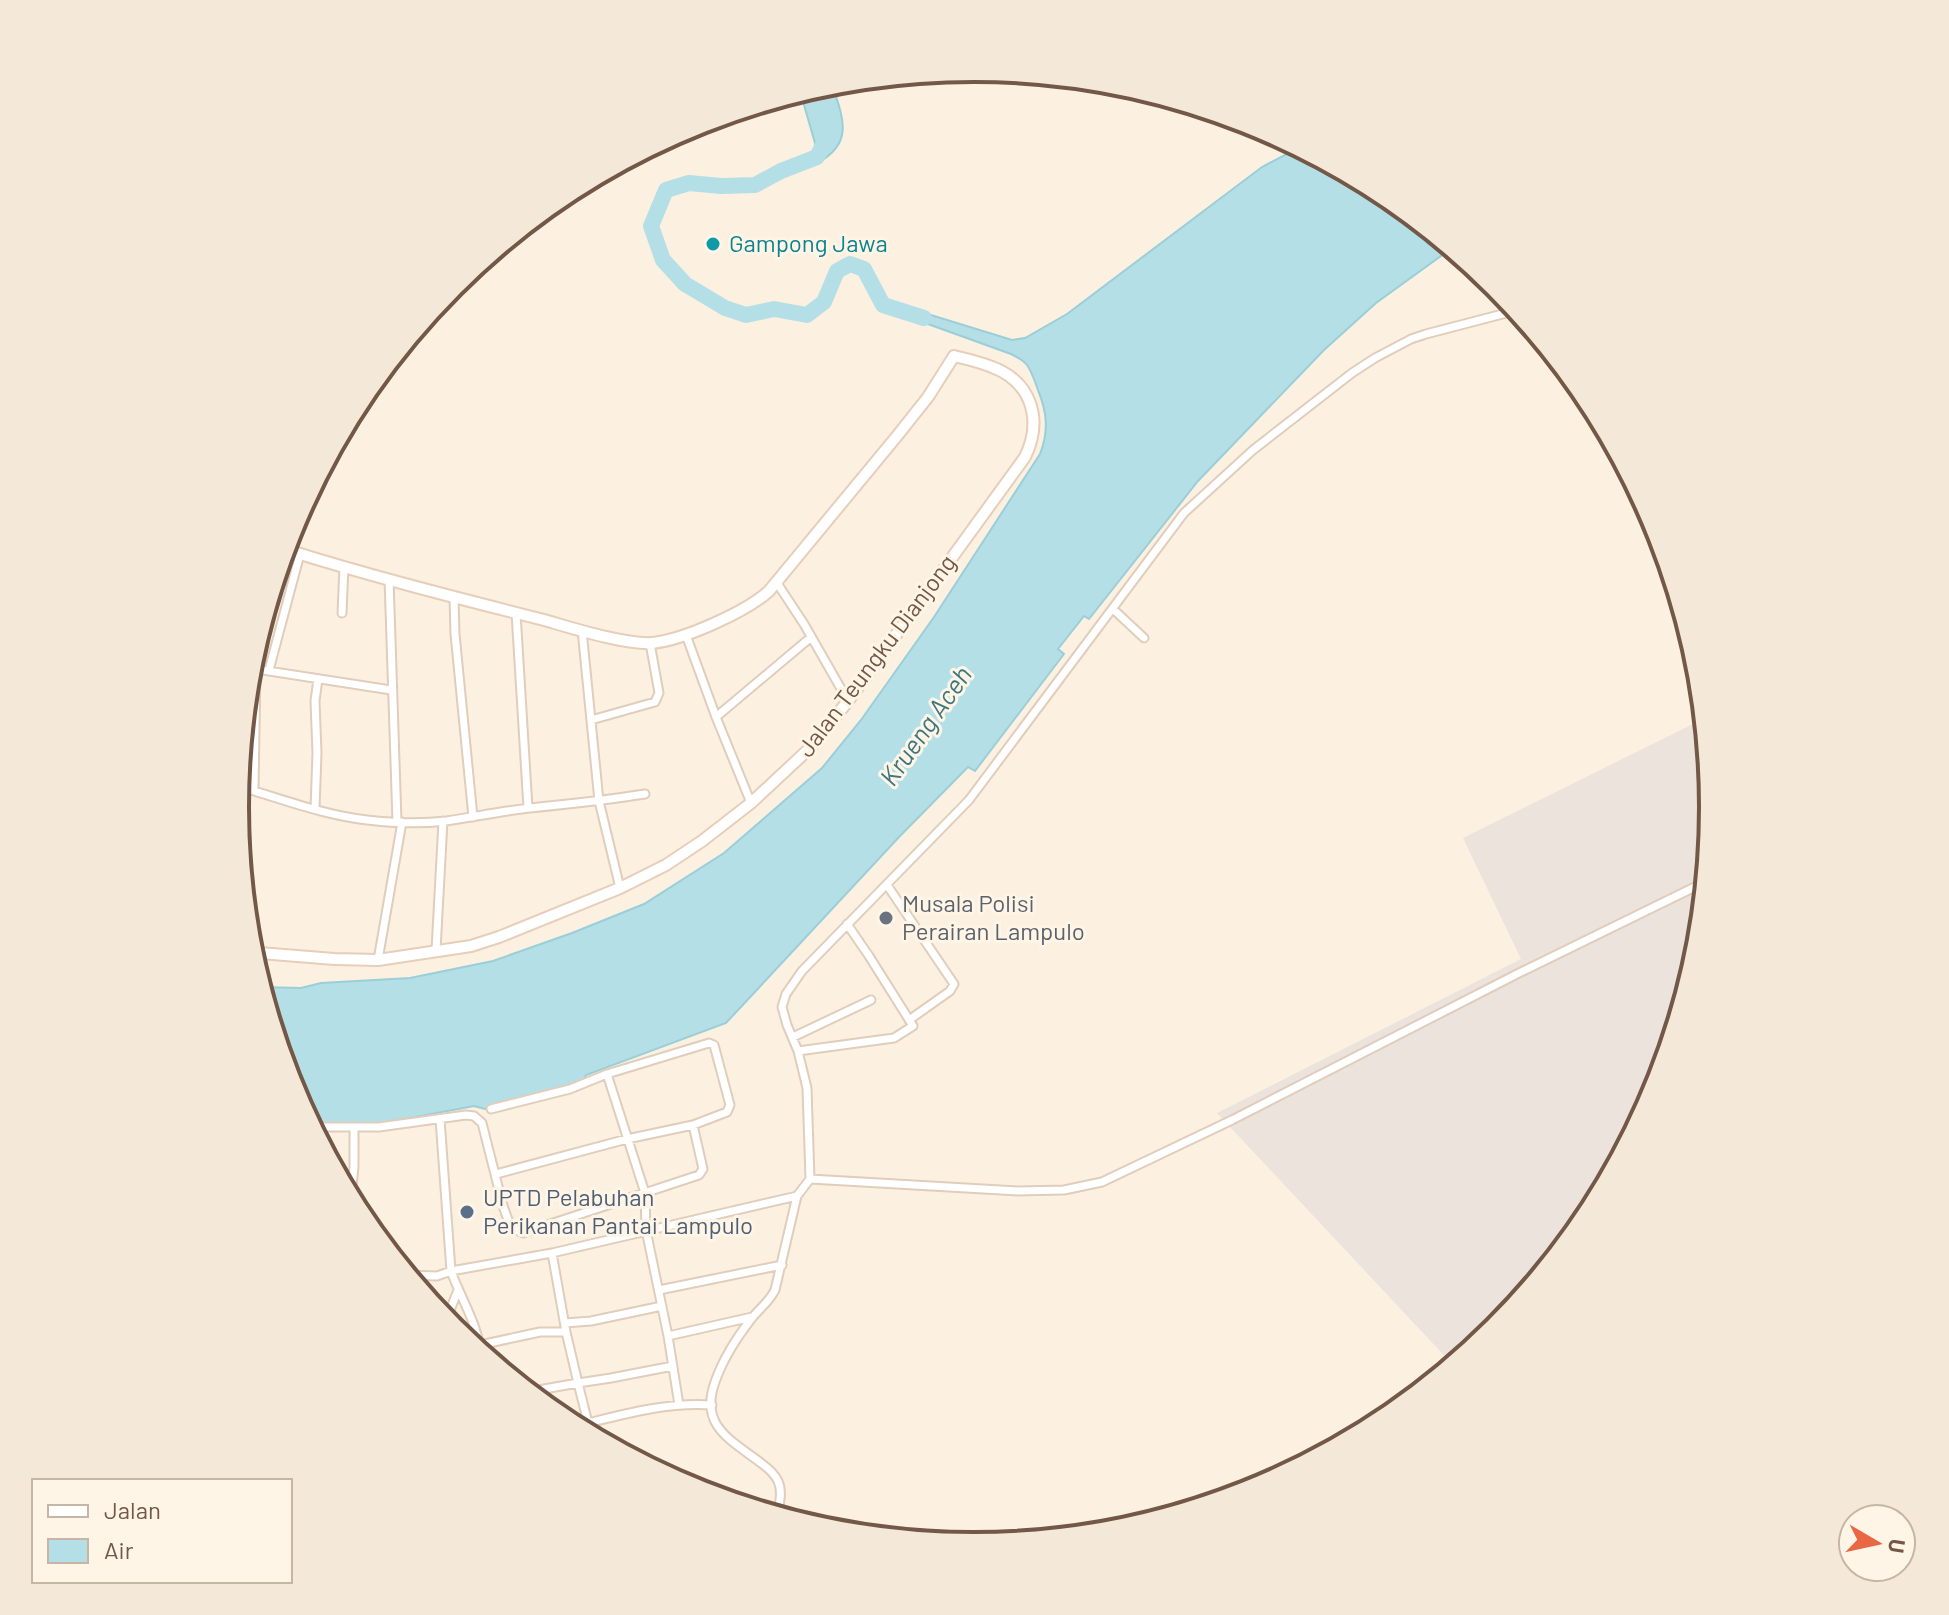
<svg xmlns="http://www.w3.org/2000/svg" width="1949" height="1615" font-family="Barlow,sans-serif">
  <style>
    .industrial { fill: #ebe3dc }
    .water { fill: #b5dfe6; stroke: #9bced8; stroke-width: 2 }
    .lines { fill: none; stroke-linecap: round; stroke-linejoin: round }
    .river { stroke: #b5dfe6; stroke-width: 16 }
    .street-casing { stroke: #e0cdbc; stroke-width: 11 }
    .secondary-casing { stroke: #e6ceba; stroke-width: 14 }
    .street { stroke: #fff; stroke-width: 7 }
    .secondary { stroke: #fff; stroke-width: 10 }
    .culture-dot { fill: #0f9aa8; stroke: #fff5e6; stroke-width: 3 }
    .worship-dot { fill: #6b7280; stroke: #fff5e6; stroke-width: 3 }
    .service-dot { fill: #5c6f8a; stroke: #fff5e6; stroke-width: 3 }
    .labels { text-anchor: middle; stroke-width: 6; stroke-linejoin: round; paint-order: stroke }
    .culture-label { font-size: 24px; fill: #0d838f; stroke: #fff5e6; text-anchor: start }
    .street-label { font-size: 24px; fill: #735747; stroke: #fff5e6 }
    .worship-label { font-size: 24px; fill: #5b616d; stroke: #fff5e6; text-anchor: start }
    .service-label { font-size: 24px; fill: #4e5e75; stroke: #fff5e6; text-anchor: start }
    .water-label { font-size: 26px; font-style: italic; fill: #3e7680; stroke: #fff5e6 }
    .rim { fill: none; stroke: #735747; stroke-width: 4 }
  </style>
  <rect width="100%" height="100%" fill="#fcf1e0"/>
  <path class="industrial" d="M1705 718 1714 808 1700 952 1658 1091 1589 1219 1497 1331 1454 1366 1217 1113 1521 959 1463 838Z"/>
  <path class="water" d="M831 82C842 115 856 143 817 163L815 143 800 91Z
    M1300 147 1386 193 1452 248 1376 303 1324 350 1198 481 1089 619 1084 616 1058 649 1064 654 975 771 968 767 900 836 726 1023 586 1075 582 1083 485 1109 474 1106 368 1126 309 1123 291 1090 260 987 301 988 321 983 410 978 493 961 572 933 644 904 724 853 822 768 861 720 934 617 1040 454C1049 431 1047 412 1038 390 1035 382 1032 372 1027 365 1023 360 1017 357 1011 354L903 315 905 307 1012 340 1025 338 1067 314 1262 167Z"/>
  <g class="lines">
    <path class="river" d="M826 139 817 157 781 171 755 185 721 186 689 183 666 190 651 226 663 260 685 284 725 308 746 315 774 309 807 315 824 302 837 271 850 264 864 269 883 305 924 318"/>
    <g class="street-casing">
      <path id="street" d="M389 579 397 822
        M777 583 804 624 848 701
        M454 598 455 634 473 817
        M1113 609 1144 638
        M342 613 344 566
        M516 613 528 808
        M582 630 599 801 620 888
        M686 635 716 717 751 803
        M249 668 391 690
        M269 670 300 554
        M716 717 810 638
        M591 720 655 702 659 693 650 643
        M237 786C280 798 322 815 367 820 392 823 420 824 446 821 474 817 502 811 530 808 569 804 607 800 645 794
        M254 791 256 670
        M315 809 317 753 315 701 318 679
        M887 885 954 984 950 991 909 1020
        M436 950 443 821
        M378 960 402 822
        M793 1037 871 1000
        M798 1051 894 1038 913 1026 869 956 847 924
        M491 1109 570 1089 607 1074
        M440 1119 451 1271C461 1299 478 1324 481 1355
        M311 1127H379L466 1115 474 1116 482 1123 503 1206 511 1228 523 1233 699 1175 703 1169 693 1125
        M496 1174 627 1139 693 1125 727 1112 730 1105 714 1045 709 1043 607 1074 645 1193 646 1230 668 1336 679 1405
        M810 1179 1018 1191 1064 1190 1102 1182 1232 1120 1521 972 1707 881
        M351 1195 354 1167V1128
        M797 1196 810 1179 807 1088 798 1051 787 1025 782 1007 786 994 802 971 969 800 1184 513 1253 450 1352 373 1375 358 1411 339 1426 334 1518 310
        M552 1253 566 1332 578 1383 611 1378 673 1366
        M406 1275 437 1276 451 1271 552 1253 797 1196 775 1290C769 1302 760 1308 752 1318 737 1337 723 1359 715 1382 699 1426 731 1440 761 1463 768 1468 774 1473 778 1481 783 1492 779 1505 777 1517
        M659 1290 782 1265
        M445 1323 458 1290
        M565 1323 591 1321 662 1306
        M668 1336 752 1317
        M480 1345 540 1332H566
        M527 1392 578 1383 588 1423 582 1432
        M588 1423C628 1413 670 1402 712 1405"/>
    </g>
    <g class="secondary-casing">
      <path id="secondary" d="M249 952 334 959 378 960 471 946 499 937 620 888 666 865 702 841 751 803 810 748 848 701 1025 457C1043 420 1032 382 992 367 980 362 967 359 954 356L928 397 897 436 769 591C746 612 683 640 652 643 626 645 572 628 544 620 457 598 370 576 284 549"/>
    </g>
    <use href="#street" class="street"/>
    <use href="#secondary" class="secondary"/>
  </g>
  <circle class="culture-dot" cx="713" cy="244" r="8"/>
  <circle class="worship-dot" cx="886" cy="918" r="8"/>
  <circle class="service-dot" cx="467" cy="1212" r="8"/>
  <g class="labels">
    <g class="culture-label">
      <text x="729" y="252">Gampong Jawa</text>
    </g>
    <g class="street-label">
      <text transform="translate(877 656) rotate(-53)" y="8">Jalan Teungku Dianjong</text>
    </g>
    <g class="worship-label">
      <text x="902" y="912">Musala Polisi<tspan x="902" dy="28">Perairan Lampulo</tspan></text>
    </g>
    <g class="service-label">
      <text x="483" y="1206">UPTD Pelabuhan<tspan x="483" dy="28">Perikanan Pantai Lampulo</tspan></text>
    </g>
    <g class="water-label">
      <text transform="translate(926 726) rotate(-55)" y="9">Krueng Aceh</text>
    </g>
  </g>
  <path d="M0 0H1949V1615H0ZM249 807a725 725 0 1 1 1450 0a725 725 0 1 1-1450 0Z" fill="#f4e8d9" fill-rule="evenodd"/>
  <path class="rim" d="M249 807a725 725 0 1 1 1450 0a725 725 0 1 1-1450 0Z"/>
  <rect x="32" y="1479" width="260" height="104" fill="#fff5e6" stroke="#c7b6a6" stroke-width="2"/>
  <rect x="48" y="1505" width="40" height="12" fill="#ffffff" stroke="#c7b6a6" stroke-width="2"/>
  <text x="104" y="1519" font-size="24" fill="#735747">Jalan</text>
  <rect x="48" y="1539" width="40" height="24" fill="#b5dfe6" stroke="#c7b6a6" stroke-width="2"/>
  <text x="104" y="1559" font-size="24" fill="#735747">Air</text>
  <g transform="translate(1877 1543) rotate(99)"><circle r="38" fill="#fff5e6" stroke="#c7b6a6" stroke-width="2"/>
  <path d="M0-6L14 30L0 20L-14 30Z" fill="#e96742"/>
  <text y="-12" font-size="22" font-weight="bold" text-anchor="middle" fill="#735747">U</text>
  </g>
</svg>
